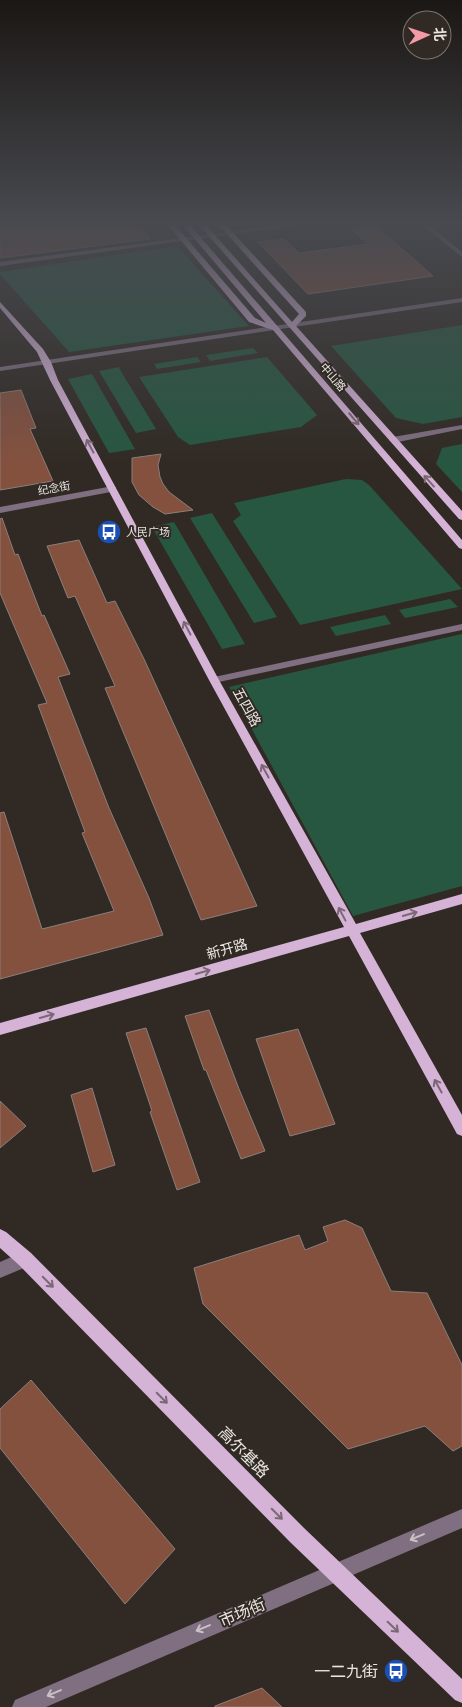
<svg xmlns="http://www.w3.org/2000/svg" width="462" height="1707" font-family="Lato,'Noto Sans SC',sans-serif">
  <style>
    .green { fill: #275741 }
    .building { fill: #84513f; stroke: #8a7f7b }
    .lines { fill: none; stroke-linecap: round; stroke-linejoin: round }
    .minor { fill: #806f81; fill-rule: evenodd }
    .major { fill: #d5b3d7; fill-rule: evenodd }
    .oneway { stroke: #7b6875 }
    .oneway2 { stroke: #c9c1c4 }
    .labels { text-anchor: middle; stroke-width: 4; stroke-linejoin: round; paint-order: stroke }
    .far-street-label { font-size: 11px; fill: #e8e4e0; stroke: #312a24 }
    .far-poi-label { font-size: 11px; fill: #e8e4e0; stroke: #312a24; text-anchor: start }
    .street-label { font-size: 14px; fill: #e8e4e0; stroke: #312a24 }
    .near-street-label { font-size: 16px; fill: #e8e4e0; stroke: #312a24 }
    .near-poi-label { font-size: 16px; fill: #e8e4e0; stroke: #312a24; text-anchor: end }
  </style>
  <rect width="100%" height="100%" fill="#312a24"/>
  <path class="green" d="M177 246 249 326 69 352 0 274V272Z
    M462 325V417L423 424 396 418 331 346Z
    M253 348 258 353 210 361 206 355Z
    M197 357 201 362 157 369 154 364Z
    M267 357 317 415 301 427 190 445 178 437 139 377Z
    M119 367V368L156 429 136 433 99 371Z
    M92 374 135 449 109 453 68 379Z
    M462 444V492L436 464 442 448Z
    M346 479 362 480 369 485 462 589 300 625 233 521 241 515 234 503Z
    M212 513 277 617 254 623 190 518Z
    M174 522 245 644 222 649 152 527Z
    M450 599 458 607 405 618 399 610Z
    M385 615 391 624 336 636 330 627Z
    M462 634V886L353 916 229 687Z"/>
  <path class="building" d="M0 225H139L150 239 0 258Z
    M375 225 433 276 308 294 258 242 284 239 299 253 368 244 351 229Z
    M21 390 36 428 30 429 53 481 0 490V393Z
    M161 454 158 465 160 477 163 484 169 492 193 510 165 514 153 507 139 495 132 482V458Z
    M2 518 15 555 18 554 42 616 44 615 70 674 58 677 109 808 149 898 163 935 0 979V813L4 812 42 929 114 911 82 833 85 832 38 705 47 703 0 593V519Z
    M79 540 107 603 115 601 144 659 257 906 201 920 105 688 115 686 75 596 68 598 47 546Z
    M209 1010 239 1089 265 1151 241 1159 206 1070H204L185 1016Z
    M146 1028 200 1182 177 1190 150 1112 152 1111 126 1033Z
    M298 1029 335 1124 290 1136 256 1039Z
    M92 1088 115 1165 93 1172 71 1095Z
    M0 1101 26 1126 0 1148Z
    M345 1220 362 1228 391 1291 427 1293 462 1365V1446L453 1451 425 1426 348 1449 203 1304 194 1268 299 1235 305 1250 328 1241 323 1227Z
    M31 1380 175 1549 125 1604 0 1448V1409Z
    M262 1688 282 1707H215V1706Z"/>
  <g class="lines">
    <path class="minor" d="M280 225H300L0 266V262Z
      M422 225H429L462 252V257Z
      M462 298V302L0 371V367Z
      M462 425V429L393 443 389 440 393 437Z
      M113 486 116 487V491L0 513V507Z
      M462 624V630L214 683 209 680 214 677Z
      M25 1251 31 1253 33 1259 31 1265 0 1278V1262Z
      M462 1509V1528L46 1707H12L15 1700Z"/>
    <path class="major" d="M168 225H175L255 318 266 323 183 225H190L462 540V549L459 548 273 330 249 322Z
      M199 225H206L292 322 299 314 219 225H226L306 312V316L296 326 462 511V520L459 519Z
      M0 302 43 349 51 362 58 380 219 680 356 924 462 894V904L360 933 462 1115V1136L457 1134 349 936 0 1035V1023L344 927 209 680 50 380 37 352 0 308Z
      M0 1229 6 1232 31 1253 304 1528 462 1679V1703L455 1700 290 1542 19 1265 0 1248Z"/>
  </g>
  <defs><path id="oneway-shaft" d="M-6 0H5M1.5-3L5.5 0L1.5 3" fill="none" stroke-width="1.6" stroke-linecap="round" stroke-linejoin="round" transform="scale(1.25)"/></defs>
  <g class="oneway">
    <use href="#oneway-shaft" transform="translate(354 419) rotate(50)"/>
    <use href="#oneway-shaft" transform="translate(90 446) rotate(-118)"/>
    <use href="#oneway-shaft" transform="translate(429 481) rotate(-132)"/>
    <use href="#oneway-shaft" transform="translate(187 628) rotate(-118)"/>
    <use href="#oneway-shaft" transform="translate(265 771) rotate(-119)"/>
    <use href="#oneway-shaft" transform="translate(342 914) rotate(-118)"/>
    <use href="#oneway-shaft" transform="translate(410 914) rotate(-16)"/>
    <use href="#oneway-shaft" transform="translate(203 972) rotate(-16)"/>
    <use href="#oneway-shaft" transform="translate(47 1016) rotate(-16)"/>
    <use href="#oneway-shaft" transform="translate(438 1086) rotate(-119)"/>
    <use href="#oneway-shaft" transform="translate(48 1282) rotate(45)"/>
    <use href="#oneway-shaft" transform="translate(162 1398) rotate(45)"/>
    <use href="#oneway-shaft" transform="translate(277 1514) rotate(45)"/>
    <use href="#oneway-shaft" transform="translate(393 1627) rotate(44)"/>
  </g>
  <g class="oneway2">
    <use href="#oneway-shaft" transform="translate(417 1537) rotate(157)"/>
    <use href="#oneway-shaft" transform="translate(203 1628) rotate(157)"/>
    <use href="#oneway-shaft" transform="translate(54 1693) rotate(157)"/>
  </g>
  <linearGradient id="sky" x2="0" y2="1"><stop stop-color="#1b1714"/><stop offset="0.48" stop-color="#484a50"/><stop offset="1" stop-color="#484a50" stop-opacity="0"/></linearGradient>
  <rect width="462" height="464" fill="url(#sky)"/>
  <defs>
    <g id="bus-disc" transform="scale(1.25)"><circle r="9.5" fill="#1a4fb4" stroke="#312a24"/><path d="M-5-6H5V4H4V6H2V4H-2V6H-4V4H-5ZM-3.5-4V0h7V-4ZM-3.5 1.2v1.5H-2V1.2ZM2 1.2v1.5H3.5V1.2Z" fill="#fff"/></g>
  </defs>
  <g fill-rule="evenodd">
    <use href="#bus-disc" x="109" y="532"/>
    <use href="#bus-disc" x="396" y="1671"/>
  </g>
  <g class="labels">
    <g class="far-street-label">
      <text transform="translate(333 377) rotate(49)" y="4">中山路</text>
      <text transform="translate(54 488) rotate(-10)" y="4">纪念街</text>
    </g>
    <g class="far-poi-label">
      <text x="126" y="536">人民广场</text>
    </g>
    <g class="street-label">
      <text transform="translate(247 707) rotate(61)" y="5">五四路</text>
      <text transform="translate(227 949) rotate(-16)" y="5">新开路</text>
    </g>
    <g class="near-street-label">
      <text transform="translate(244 1452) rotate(45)" y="6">高尔基路</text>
      <text transform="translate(242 1612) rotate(-23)" y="6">市场街</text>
    </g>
    <g class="near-poi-label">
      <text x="378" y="1677">一二九街</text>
    </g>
  </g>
  <g transform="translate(427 35) rotate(87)"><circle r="24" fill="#312a24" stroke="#7a746f"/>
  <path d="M0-4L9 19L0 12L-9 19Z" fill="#f39aa7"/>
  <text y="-8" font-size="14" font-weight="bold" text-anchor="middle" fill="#e8e4e0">北</text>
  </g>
</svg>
